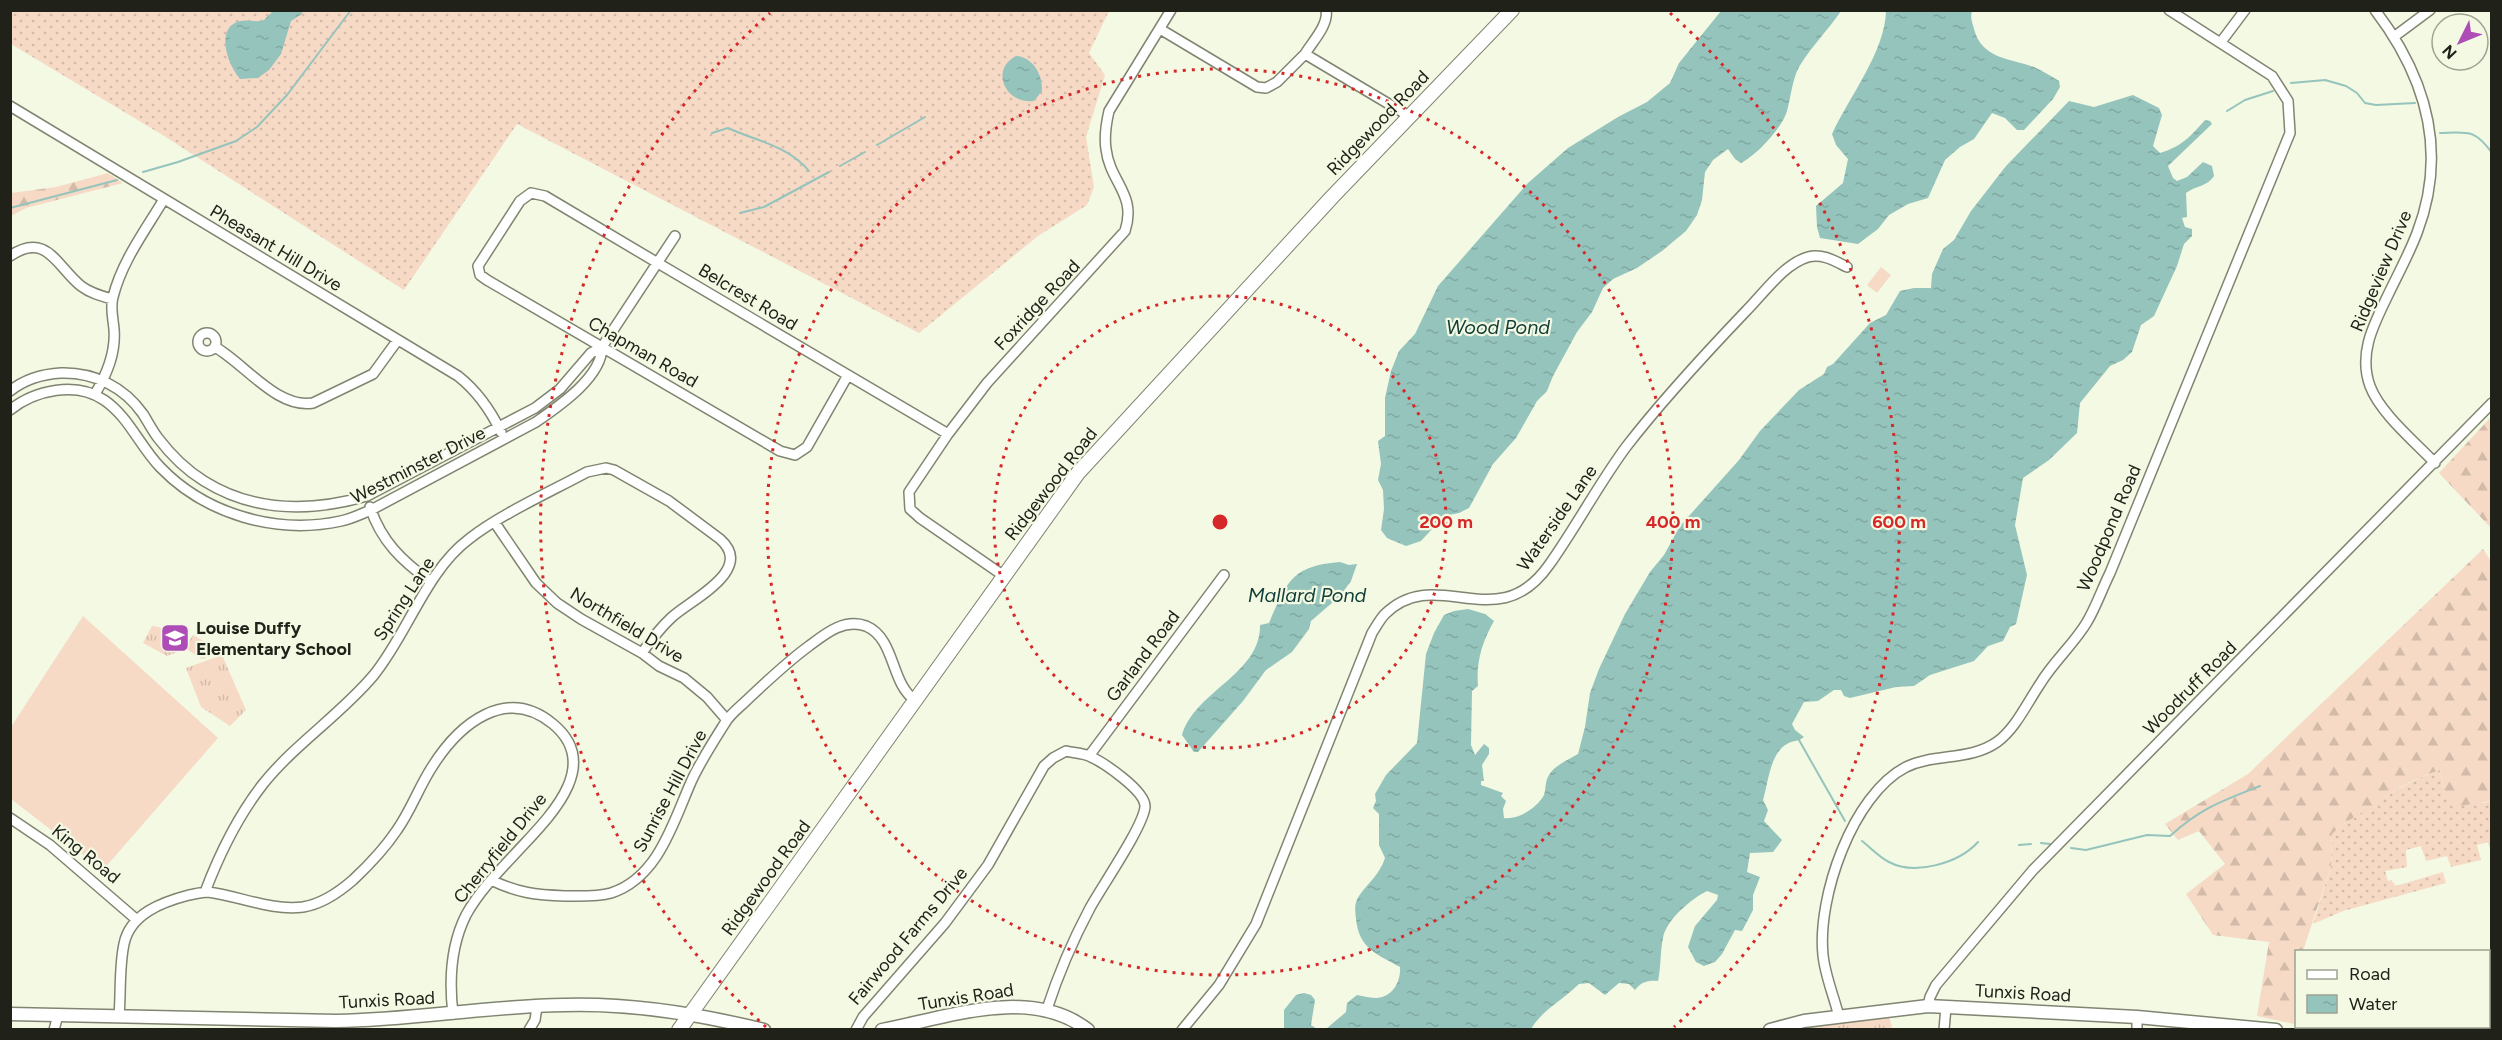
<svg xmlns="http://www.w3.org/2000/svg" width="2502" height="1040" font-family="Figtree,sans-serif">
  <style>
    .grass { fill: url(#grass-dots) }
    .forest { fill: url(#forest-firs) }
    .park { fill: url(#park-tufts) }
    .pitch { fill: #f6dac6 }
    .water { fill: url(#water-ripples) }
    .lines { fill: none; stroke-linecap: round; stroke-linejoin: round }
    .stream { stroke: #95c4bc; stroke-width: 2 }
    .minor-casing { stroke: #7f8571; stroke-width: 12 }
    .tertiary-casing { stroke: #7f8571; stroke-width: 15 }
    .secondary-casing { stroke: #7f8571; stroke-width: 16 }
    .minor { stroke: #fff; stroke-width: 9 }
    .tertiary { stroke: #fff; stroke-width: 12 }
    .secondary { stroke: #fff; stroke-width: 14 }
    .ring { fill: none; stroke: #d62828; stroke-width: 3; stroke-dasharray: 3 6 }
    .labels { text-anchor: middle; stroke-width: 4.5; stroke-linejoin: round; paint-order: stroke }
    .street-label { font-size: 18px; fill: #20221a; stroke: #f3f9e3 }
    .poi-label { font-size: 18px; font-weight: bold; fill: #20221a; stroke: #f3f9e3; text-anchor: start }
    .water-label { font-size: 20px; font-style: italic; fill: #123e38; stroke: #f3f9e3 }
    .centre { fill: #d62828; stroke: #f3f9e3; stroke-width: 3 }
    .ring-label { font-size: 18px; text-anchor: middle; font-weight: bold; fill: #d62828; stroke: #f3f9e3; stroke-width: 4.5; stroke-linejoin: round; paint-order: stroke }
  </style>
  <defs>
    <pattern id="grass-dots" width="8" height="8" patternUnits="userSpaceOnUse" patternTransform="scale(1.5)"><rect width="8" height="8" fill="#f6dac6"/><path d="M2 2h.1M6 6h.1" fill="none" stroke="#d3bbaa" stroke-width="1.8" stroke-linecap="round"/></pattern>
    <pattern id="forest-firs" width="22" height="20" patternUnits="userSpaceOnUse" patternTransform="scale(1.5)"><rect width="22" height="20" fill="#f6dac6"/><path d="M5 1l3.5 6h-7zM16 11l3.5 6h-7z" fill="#d3bbaa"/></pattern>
    <pattern id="park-tufts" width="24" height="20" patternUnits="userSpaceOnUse" patternTransform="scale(1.5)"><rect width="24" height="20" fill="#f6dac6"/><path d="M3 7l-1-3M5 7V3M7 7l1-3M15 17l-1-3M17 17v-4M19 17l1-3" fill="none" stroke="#d3bbaa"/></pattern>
    <pattern id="water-ripples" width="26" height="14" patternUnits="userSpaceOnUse" patternTransform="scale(1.5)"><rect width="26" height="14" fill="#95c4bc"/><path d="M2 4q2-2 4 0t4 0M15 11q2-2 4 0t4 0" fill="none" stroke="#80a8a1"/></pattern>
  </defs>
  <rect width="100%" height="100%" fill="#f3f9e3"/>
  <path class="grass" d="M11 10 1109 11 1089 53 1105 75 1086 137 1094 187 1087 205 1038 236 919 333 517 124 404 290 161 134 11 44Z
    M2440 770 2445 793 2484 803 2491 801V853L2488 842 2477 845 2481 860 2451 867 2447 856 2426 861 2421 846 2406 850 2407 867 2385 871 2388 881 2391 880 2396 886 2443 872 2446 883 2343 911 2313 924 2331 866 2332 834C2343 823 2353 818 2366 809 2393 792 2409 781 2440 770Z"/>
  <path class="forest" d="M108 173 123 183 26 208 11 216V193L56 187Z
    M2491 417 2490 527 2439 473Z
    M2483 549 2492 563 2491 801 2453 807 2445 793 2440 770C2408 781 2393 791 2366 810 2353 818 2343 823 2332 834L2331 866 2303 951 2296 952V1002L2294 1024 2257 1016 2269 942 2213 935 2186 894 2225 864 2199 831 2178 840 2165 824 2248 774Z"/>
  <path class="park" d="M152 626C167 627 175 638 180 651L167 656 143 643Z
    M193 635 211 645 206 658 202 659 185 648Z
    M222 655 246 710 230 726 201 707 186 668Z
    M1888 1013 1892 1027 1891 1030H1804L1829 1020Z"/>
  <path class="pitch" d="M1881 267 1891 275 1877 293 1867 285Z
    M83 616 218 738 103 870 11 799V727Z"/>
  <path class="water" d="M274 10 302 11V14L291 21 281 54 269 70 258 78 240 79C228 65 214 28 240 21 248 19 256 23 264 20Z
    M1721 11H1841C1829 29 1810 48 1799 67 1792 80 1791 97 1787 111 1782 128 1757 155 1741 163L1735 159 1728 149 1713 160 1705 172 1702 200 1697 215 1686 231 1662 251 1637 268 1613 279 1603 288 1592 312 1577 332 1553 376 1547 391 1537 401 1516 438 1493 464 1469 508 1459 513 1444 516 1421 541 1406 546 1387 538 1381 530 1384 509 1383 490 1378 480 1381 464 1378 441 1385 436V398L1391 371 1399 351 1415 334 1438 286 1528 183 1568 148 1618 117 1647 102 1670 83 1679 63Z
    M1886 11H1972C1970 17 1972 22 1974 29 1982 59 2009 58 2034 67 2043 71 2051 76 2059 81L2060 87 2053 99 2024 130H2017L2005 118 1992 113 1974 139 1960 147 1945 160 1928 198 1908 204 1889 215 1878 229 1858 244 1820 238 1817 227 1816 206 1843 183 1848 159 1836 145 1832 134C1849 97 1885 52 1886 11Z
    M1016 56C1033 57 1043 75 1042 91L1034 101C1006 105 989 70 1016 56Z
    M2133 95 2159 108 2162 115 2153 146 2160 153C2181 147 2191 136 2205 120L2210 121 2212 124 2168 166 2173 178 2177 181 2187 177 2203 162 2212 166 2214 176C2208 186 2195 186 2186 193L2187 217 2182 218 2185 227 2192 229V236L2184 244 2177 266 2154 316 2141 325 2132 352 2123 360 2110 366 2080 403 2077 433 2049 460 2023 478 2015 525 2027 575 2016 624 2010 627 2003 641 1988 646 1974 661 1930 675 1914 686 1896 687 1850 698 1844 696 1841 690H1834L1818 701 1804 702 1792 724 1795 730 1804 737C1798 742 1793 740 1787 744 1770 753 1768 784 1763 800L1768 810 1764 821 1782 840 1773 852 1750 853 1747 872 1760 877 1753 895V910L1742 931 1735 930 1722 954 1715 962 1704 966 1696 962 1688 947 1695 926 1717 900 1718 895 1707 891C1691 899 1666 920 1663 938 1660 952 1661 967 1658 981 1648 980 1641 982 1635 990L1629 984 1619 983 1605 995 1589 983 1579 984C1563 1000 1543 1009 1531 1029H1326L1346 1012 1347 1003 1357 995C1363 996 1371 998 1377 998 1393 997 1401 981 1400 967 1377 954 1359 949 1356 919 1355 911 1354 903 1359 896 1368 883 1380 874 1385 858L1379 845V814L1373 808 1376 801 1375 794 1386 775 1417 743 1426 654 1434 633 1444 615 1454 611 1468 609 1485 614 1494 621C1482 642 1476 662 1478 686L1472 691 1471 745 1475 755 1484 744 1489 748V754L1482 765 1484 781H1481V785L1503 793 1501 796 1506 801 1503 809 1504 818C1518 820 1537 808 1544 795 1546 790 1545 782 1548 777 1553 766 1568 760 1578 754L1585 727 1590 693 1599 669 1625 614 1650 572 1664 555 1680 526 1739 460 1760 431 1799 390 1824 374 1827 367 1833 364 1870 323 1886 315 1900 291 1914 288H1931L1932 274 1943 249 1954 240 1971 211 2006 166 2069 101 2094 107Z
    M1340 562 1349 565 1357 564 1351 581 1340 596 1311 621 1309 629 1292 652 1266 670 1243 701 1198 752H1194L1182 735C1195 691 1261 674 1260 625L1269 623C1287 583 1290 566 1340 562Z
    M1304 993 1311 995 1315 1000 1311 1025 1317 1029H1284V1010L1296 995Z"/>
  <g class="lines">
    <path class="stream" d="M2291 83 2325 80 2346 86 2357 93 2365 103 2376 105 2415 103
      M2227 111 2245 100 2273 91
      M712 133 728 128C756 141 789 146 809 171
      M2440 133C2468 132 2475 129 2492 153
      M877 145 925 117
      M840 166 865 152
      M143 172 178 162 236 141 257 127 287 95 351 10
      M10 208 117 180
      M740 213 764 207 829 172
      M1799 740 1845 821
      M1862 841C1871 848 1879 857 1889 862 1915 876 1959 863 1978 842
      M2041 843 2050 844
      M2019 845 2031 844
      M2071 848 2086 850 2147 835 2170 836C2201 808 2222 801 2260 786"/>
    <g class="minor-casing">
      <path id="minor" d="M2375 10C2426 77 2448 152 2417 233 2409 254 2398 274 2388 295 2374 324 2358 353 2370 386 2380 413 2415 442 2435 463
        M1160 29 1257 87 1266 88 1277 82 1305 54 1409 116
        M2395 36 2430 10
        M2221 42 2245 10
        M1305 54C1312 42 1329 25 1326 10
        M10 106 458 376C477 391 490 409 501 432
        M10 256C47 231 57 267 81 286 90 293 101 296 112 299
        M198 342a9 9 0 1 1 18 0a9 9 0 1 1-18 0Z
        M215 347C245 364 277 409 313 403L373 374 397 341
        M848 375 807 447 795 455 780 451 487 280 480 275 478 266 520 201 531 193 545 196C679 276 814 355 948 434
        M10 391C25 379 43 374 61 373 94 372 124 387 143 414 148 422 152 430 158 438 171 455 186 470 204 481 255 513 311 512 367 496L535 408 560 389 591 353 602 347 675 236
        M95 394C107 374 116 353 114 329 113 318 110 307 113 297 122 261 145 231 164 199
        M10 410C35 390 76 381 104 400 129 417 139 445 160 467 205 514 276 535 341 521 351 519 361 514 371 510L536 422C559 406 602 377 602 347
        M370 507C381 541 402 561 431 582
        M495 523 536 583 557 603 581 619 642 653 659 666 684 678 707 697 727 720
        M1004 576 920 518 910 509 909 492 948 434 987 383 1125 231C1137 194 1110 183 1106 149 1104 136 1106 124 1109 111L1171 10
        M1089 756 1224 575
        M10 818 50 845 137 920
        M491 880C518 893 536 895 565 896 580 896 597 897 611 893 658 878 673 823 691 782 700 762 713 742 725 723 730 714 740 707 747 700 767 681 787 662 809 646 825 634 844 618 866 626 896 639 890 683 915 700
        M205 892C219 855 238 816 263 784 295 744 340 715 373 676 407 635 426 571 469 539 501 514 550 492 587 472L606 468 614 470 669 501 720 539C755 570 692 599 672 617 660 628 651 640 642 653
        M1928 1006 1930 997 1936 985 2033 870 2492 403
        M119 1016C121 993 119 967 124 944 130 914 162 902 189 895 195 894 202 892 208 892 239 896 271 911 303 907 322 904 338 893 353 880 369 865 385 848 397 830 411 810 419 787 432 767 459 724 506 685 553 724 605 767 545 821 514 855 497 873 478 893 466 915 451 945 449 981 453 1014
        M1839 1017C1834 996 1825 976 1823 955 1817 898 1852 795 1906 767 1935 753 1970 761 1997 742 2016 728 2027 703 2040 684 2053 662 2074 644 2087 622 2096 607 2102 589 2110 573L2290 133 2288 101 2272 76 2169 10
        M2137 1017V1030
        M54 1030 58 1015
        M529 1030 535 1020 537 1007
        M856 1030 863 1017 945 923 988 865 1044 766 1053 758 1066 751C1073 753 1082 753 1089 756 1103 762 1146 791 1145 807 1143 827 1102 886 1090 908 1073 940 1058 975 1047 1009
        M1182 1030 1219 985 1256 924 1372 633C1376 627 1380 619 1385 614 1437 563 1497 639 1549 565 1576 527 1598 485 1626 447 1663 399 1705 354 1747 310 1764 293 1784 264 1808 257 1822 253 1835 261 1847 267
        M1944 1030 1946 1007"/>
    </g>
    <g class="tertiary-casing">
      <path id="tertiary" d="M10 1014 336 1021C412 1020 488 1006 564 1005 632 1003 699 1014 764 1030
        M882 1030C946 1018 1030 985 1088 1030
        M1770 1030 1804 1021 1928 1006 2137 1017 2276 1030"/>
    </g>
    <g class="secondary-casing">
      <path id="secondary" d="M679 1030 1078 473 1333 196 1512 10"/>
    </g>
    <use href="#minor" class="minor"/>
    <use href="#tertiary" class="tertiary"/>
    <use href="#secondary" class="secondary"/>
  </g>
  <g class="ring">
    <circle cx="1220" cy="522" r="226"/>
    <circle cx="1220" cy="522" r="453"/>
    <path d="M766 1027A679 679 0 0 1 770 13M1670 13A679 679 0 0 1 1674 1027"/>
  </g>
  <defs>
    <g id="school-square" transform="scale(1.5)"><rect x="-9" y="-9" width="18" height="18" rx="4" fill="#ad4db5" stroke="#f3f9e3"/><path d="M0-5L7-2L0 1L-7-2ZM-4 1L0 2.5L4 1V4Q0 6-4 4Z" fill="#fff"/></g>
  </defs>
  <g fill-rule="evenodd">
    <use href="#school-square" x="175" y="638"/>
  </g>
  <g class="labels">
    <g class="street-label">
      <text transform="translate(1378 123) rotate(-46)" y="6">Ridgewood Road</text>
      <text transform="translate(276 248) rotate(31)" y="6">Pheasant Hill Drive</text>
      <text transform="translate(2381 271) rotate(-67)" y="6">Ridgeview Drive</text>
      <text transform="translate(748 297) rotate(31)" y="6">Belcrest Road</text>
      <text transform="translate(1037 305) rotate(-47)" y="6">Foxridge Road</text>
      <text transform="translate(643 352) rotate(30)" y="6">Chapman Road</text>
      <text transform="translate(418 465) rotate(-27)" y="6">Westminster Drive</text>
      <text transform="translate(1051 484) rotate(-52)" y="6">Ridgewood Road</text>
      <text transform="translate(1557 518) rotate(-55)" y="6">Waterside Lane</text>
      <text transform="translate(2109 528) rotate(-67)" y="6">Woodpond Road</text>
      <text transform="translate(404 599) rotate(-57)" y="6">Spring Lane</text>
      <text transform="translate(627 625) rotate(31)" y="6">Northfield Drive</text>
      <text transform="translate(1143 656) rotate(-53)" y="6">Garland Road</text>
      <text transform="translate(2190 688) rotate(-45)" y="6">Woodruff Road</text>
      <text transform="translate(670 791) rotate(-62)" y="6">Sunrise Hill Drive</text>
      <text transform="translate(500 848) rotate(-51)" y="6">Cherryfield Drive</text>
      <text transform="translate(86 854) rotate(39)" y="6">King Road</text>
      <text transform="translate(766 878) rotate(-54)" y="6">Ridgewood Road</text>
      <text transform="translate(908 936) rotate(-50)" y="6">Fairwood Farms Drive</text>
      <text transform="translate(2023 993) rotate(3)" y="6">Tunxis Road</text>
      <text transform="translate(966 997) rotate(-9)" y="6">Tunxis Road</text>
      <text transform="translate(387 1000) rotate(-3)" y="6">Tunxis Road</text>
    </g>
    <g class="poi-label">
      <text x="196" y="634">Louise Duffy<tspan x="196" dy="21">Elementary School</tspan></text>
    </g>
    <g class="water-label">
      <text x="1498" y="334">Wood Pond</text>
      <text x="1307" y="602">Mallard Pond</text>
    </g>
  </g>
  <circle cx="1220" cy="522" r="9" class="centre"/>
  <g class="ring-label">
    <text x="1446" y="528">200 m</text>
    <text x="1673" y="528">400 m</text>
    <text x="1899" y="528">600 m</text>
  </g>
  <rect width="2502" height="1040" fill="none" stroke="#20221a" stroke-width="24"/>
  <rect x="2295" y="950" width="195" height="78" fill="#f3f9e3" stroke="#9fa393" stroke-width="1.5"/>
  <rect x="2307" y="970" width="30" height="9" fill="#ffffff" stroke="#9fa393" stroke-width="1.5"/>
  <text x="2349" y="980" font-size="18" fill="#20221a">Road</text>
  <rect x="2307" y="995" width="30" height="18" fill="url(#water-ripples)" stroke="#9fa393" stroke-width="1.5"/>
  <text x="2349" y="1010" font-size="18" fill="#20221a">Water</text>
  <g transform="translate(2460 42) rotate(227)"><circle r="28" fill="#f3f9e3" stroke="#9fa393" stroke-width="1.5"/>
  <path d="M0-4.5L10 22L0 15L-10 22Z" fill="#ad4db5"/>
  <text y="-9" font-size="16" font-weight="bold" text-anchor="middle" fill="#20221a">N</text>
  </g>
</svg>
